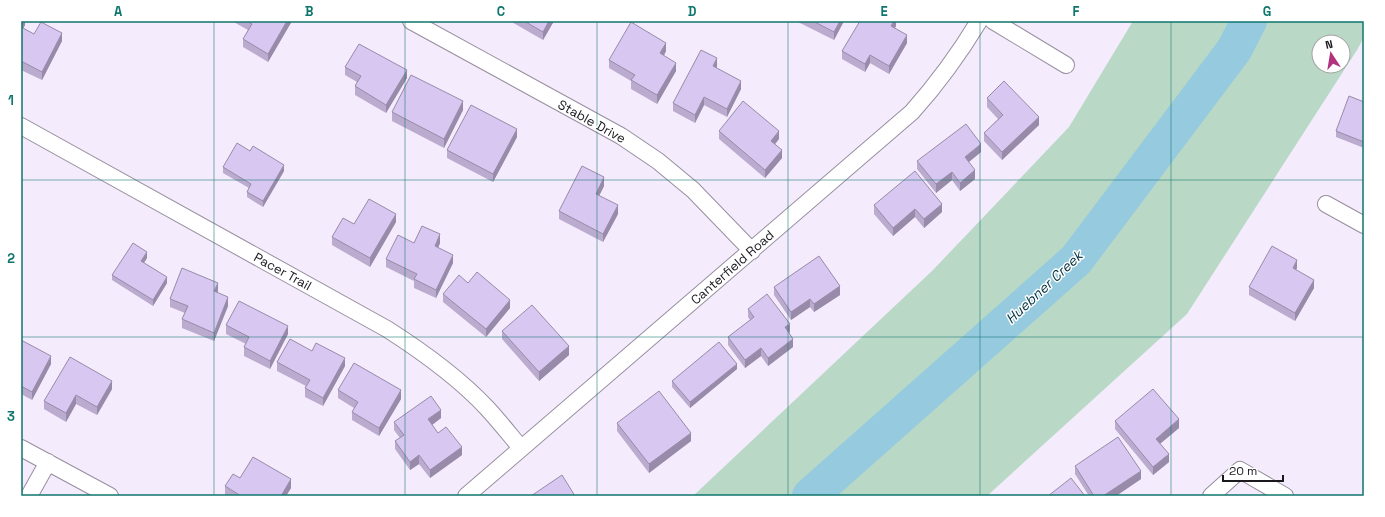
<svg xmlns="http://www.w3.org/2000/svg" width="1385" height="517" font-family="'Space Grotesk',sans-serif">
  <style>
    .green { fill: #b9d9c6; fill-rule: evenodd }
    .lines { fill: none; stroke-linecap: round; stroke-linejoin: round }
    .river { stroke: #96cade; stroke-width: 36 }
    .street-casing { stroke: #978e9e; stroke-width: 18 }
    .street { stroke: #fff; stroke-width: 16 }
    .wall { fill: #baabcf }
    .shaded-wall { fill: #978ba9 }
    .building { fill: #d8c7f1; stroke: #978ba9 }
    .grid { fill: none; stroke: #0f766e; stroke-width: 1; stroke-opacity: 0.55 }
    .labels { text-anchor: middle; stroke-width: 3; stroke-linejoin: round; paint-order: stroke }
    .street-label { font-size: 13px; fill: #1a171d; stroke: #fff }
    .water-label { font-size: 14px; font-style: italic; fill: #003240; stroke: #fff }
    .neatline { fill: none; stroke: #0f766e; stroke-width: 1.5 }
    .grid-label { font-size: 13px; text-anchor: middle; font-weight: bold; fill: #0f766e }
  </style>
  <rect width="100%" height="100%" fill="#f4ebfc"/>
  <path class="green" d="M1133 21H1364V37L1357 50 1187 314 987 496H693L933 270 1069 127ZM1319 42H1343V66H1319Z"/>
  <g class="lines">
    <path class="river" d="M810 496 1076 260 1234 50 1249 21"/>
    <g class="street-casing">
      <path id="street" d="M411 21 621 136 658 161 693 190 752 251
        M993 21 1066 65
        M21 126 387 329C423 352 458 377 487 408 499 421 510 435 521 448
        M1326 204 1364 225
        M21 448 110 496
        M29 496 48 462
        M466 496 912 112C938 83 959 54 979 21
        M1211 496 1240 470 1285 496"/>
    </g>
    <use href="#street" class="street"/>
  </g>
  <path class="wall" d="M21 21H25V25L23 28 34 34 62 41 42 80 21 70Z
    M232 21H292L268 62 243 47V39L248 30Z
    M510 21H554L543 40Z
    M796 21H844L834 40Z
    M896 21V26L895 28 907 43 889 74 870 63 865 72 842 59V51Z
    M666 51 664 56 676 71 657 104 631 89V81L609 68V60Z
    M345 67 407 78 386 113 355 95V86L357 82 345 75Z
    M717 67 716 68 741 89 727 117 704 105 695 123 673 111V103Z
    M987 98 1039 125 1002 160 984 141V133L998 119 987 107Z
    M1364 102V148L1336 137V131Z
    M463 110 444 148 392 121V112Z
    M719 131 779 139 775 144 782 158 765 178 719 139Z
    M517 137 493 182 447 158V150Z
    M981 152 969 162 975 179 960 191 952 180 936 193 917 169V161Z
    M223 167 284 171 263 207 247 197V192L249 188 223 173Z
    M604 186 599 196 618 214 603 242 559 219V211Z
    M874 205 942 212 924 228 915 217 893 236 874 214Z
    M396 222 370 267 332 245V237L354 224Z
    M414 243H440L438 248 453 263 436 298 414 288V281L386 267V259Z
    M147 258 144 263 167 283 153 306 112 280V275Z
    M1297 268 1296 270 1314 288 1295 321 1249 295V287Z
    M468 283 510 308 486 337 443 302V294Z
    M774 287 840 295 814 312 810 307 791 320 774 295Z
    M218 291 217 293 228 306 214 341 182 328V319L185 313 170 307V299Z
    M748 309 790 332 789 333 793 347 768 366 761 356 745 368 728 345V337L750 320 748 317Z
    M226 325 288 334 270 369 244 356V347L246 344 226 334Z
    M502 331 569 355 539 381 502 339Z
    M21 340 51 364 32 400 21 394Z
    M312 351 345 366 323 406 305 397V388L306 386 277 371V362Z
    M737 369 690 408 672 387V381Z
    M112 389 97 415 76 404 66 422 44 409V401Z
    M338 390 401 399 379 436 352 420V412L354 408 338 398Z
    M441 418 432 425 438 433 462 455 430 478 419 464 410 470 395 449V441L400 438 394 430V422Z
    M1115 421 1179 428 1160 444 1169 462 1153 475 1115 429Z
    M617 423 691 441 649 473 617 431Z
    M1075 466 1141 479 1116 496H1089L1075 474Z
    M240 478 291 488 286 496H227L225 495V486Z"/>
  <path class="shaded-wall" d="M23 21H25V25L21 33V24Z
    M287 21H292L268 62V54Z
    M549 21H554L543 40V32Z
    M840 21H844L834 40V32Z
    M894 21H896V26L891 34V26Z
    M62 33V41L42 80V72Z
    M907 35V43L889 74V66Z
    M666 43V51L660 62V53Z
    M870 55V63L865 72V64Z
    M717 58V67L713 74V66Z
    M676 63V71L657 104V95Z
    M407 70V78L386 113V105Z
    M741 81V89L727 117V109Z
    M704 97V105L695 123V115Z
    M463 101V110L444 148V139Z
    M1039 117V125L1002 160V152Z
    M517 129V137L493 182V174Z
    M779 131V139L771 149V141Z
    M981 144V152L965 165V157Z
    M782 150V158L765 178V170Z
    M284 165V171L263 207V201Z
    M975 170V179L960 191V183Z
    M952 172V180L936 193V184Z
    M604 177V186L596 202V194Z
    M942 204V212L924 228V219Z
    M618 205V214L603 242V234Z
    M915 209V217L893 236V228Z
    M396 214V222L370 267V258Z
    M440 234V243L435 255V246Z
    M147 252V258L141 267V261Z
    M453 255V263L436 298V290Z
    M1297 260V268L1293 276V268Z
    M167 277V283L153 306V300Z
    M1314 280V288L1295 321V313Z
    M218 283V291L214 300V291Z
    M840 286V295L814 312V304Z
    M228 297V306L214 341V333Z
    M810 299V307L791 320V312Z
    M510 300V308L486 337V329Z
    M790 324V332L785 336V327Z
    M288 326V334L270 369V361Z
    M793 339V347L768 366V358Z
    M569 346V355L539 381V372Z
    M761 348V356L745 368V360Z
    M51 356V364L32 400V392Z
    M345 358V366L323 406V398Z
    M737 364V369L690 408V402Z
    M112 381V389L97 415V407Z
    M401 390V399L379 436V428Z
    M76 395V404L66 422V413Z
    M441 410V418L428 428V419Z
    M1179 419V428L1156 447V439Z
    M691 433V441L649 473V464Z
    M462 447V455L430 478V470Z
    M1169 454V462L1153 475V467Z
    M419 455V464L410 470V462Z
    M1141 471V479L1116 496H1103Z
    M291 479V488L286 496H281Z"/>
  <path class="building" d="M246 21H287L268 54 243 39 252 24Z
    M524 21H549L543 32Z
    M813 21H840L834 32Z
    M860 21H894L891 26 907 35 889 66 870 55 865 64 842 51Z
    M41 22 62 33 42 72 21 61V27L34 34Z
    M631 22 666 43 660 53 676 63 657 95 631 80 635 75 609 60Z
    M359 44 407 70 386 105 355 86 361 76 345 67Z
    M701 50 717 58 713 66 741 81 727 109 704 97 695 115 673 103Z
    M411 75 463 101 444 139 392 112Z
    M1004 81 1039 117 1002 152 984 133 1003 115 987 98Z
    M1349 96 1364 102V142L1336 131Z
    M743 101 779 131 771 141 782 150 765 170 719 131Z
    M471 105 517 129 493 174 447 150Z
    M966 124 981 144 965 157 975 170 960 183 952 172 936 184 917 161Z
    M237 143 250 151 253 146 284 165 263 201 247 192 251 184 223 167Z
    M582 166 604 177 596 194 618 205 603 234 559 211Z
    M915 171 942 204 924 219 915 209 893 228 874 205Z
    M369 199 396 214 370 258 332 237 343 218 354 224Z
    M422 226 440 234 435 246 453 255 436 290 414 279 417 274 386 259 398 235 414 243Z
    M133 243 147 252 141 261 167 277 153 300 112 275Z
    M1272 246 1297 260 1293 268 1314 280 1295 313 1249 287Z
    M819 256 840 286 814 304 810 299 791 312 774 287Z
    M182 268 218 283 214 291 228 297 214 333 182 319 188 306 170 299Z
    M477 272 510 300 486 329 443 294 459 275 468 283Z
    M767 294 790 324 785 327 793 339 768 358 761 348 745 360 728 337 754 317 748 309Z
    M239 301 288 326 270 361 244 347 249 337 226 325Z
    M532 305 569 346 539 372 502 331Z
    M290 339 312 351 316 343 345 358 323 398 305 388 310 380 277 362Z
    M21 340 51 356 32 392 21 386Z
    M719 342 737 364 690 402 672 381Z
    M70 357 112 381 97 407 76 395 66 413 44 401Z
    M354 363 401 390 379 428 352 412 358 402 338 390Z
    M1153 389 1179 419 1156 439 1169 454 1153 467 1115 421Z
    M659 391 691 433 649 464 617 423Z
    M431 396 441 410 428 419 438 433 446 427 462 447 430 470 419 455 410 462 395 441 404 435 394 422Z
    M1118 437 1141 471 1103 496H1094L1075 466Z
    M253 457 291 479 281 496H241L225 486 233 474 240 478Z
    M562 475 575 496H531Z
    M1071 478 1085 496H1048Z"/>
  <path class="grid" d="M214 21V496M405 21V496M597 21V496M788 21V496M980 21V496M1171 21V496M21 180H1364M21 337H1364"/>
  <g class="labels">
    <g class="street-label">
      <text transform="translate(592 121) rotate(29)" y="5">Stable Drive</text>
      <text transform="translate(732 267) rotate(-41)" y="5">Canterfield Road</text>
      <text transform="translate(283 271) rotate(29)" y="5">Pacer Trail</text>
    </g>
    <g class="water-label">
      <text transform="translate(1044 287) rotate(-43)" y="5">Huebner Creek</text>
    </g>
  </g>
  <rect width="1385" height="517" fill="none" stroke="#ffffff" stroke-width="44"/>
  <g transform="translate(1331 54) rotate(348)"><circle r="19" fill="#ffffff" stroke="#a3a2a5"/>
  <path d="M0-3L7 15L0 10L-7 15Z" fill="#b23280"/>
  <text y="-6" font-size="11" font-weight="bold" text-anchor="middle" fill="#1a171d">N</text>
  </g>
  <path d="M1223 475v6h60v-6" fill="none" stroke="#1a171d" stroke-width="2"/>
  <text x="1229" y="475" font-size="12" fill="#1a171d" stroke="#ffffff" stroke-width="3" paint-order="stroke">20 m</text>
  <rect x="22" y="22" width="1341" height="473" class="neatline"/>
  <g class="grid-label">
    <text x="118" y="16">A</text>
    <text x="309" y="16">B</text>
    <text x="501" y="16">C</text>
    <text x="692" y="16">D</text>
    <text x="884" y="16">E</text>
    <text x="1076" y="16">F</text>
    <text x="1267" y="16">G</text>
    <text x="11" y="105">1</text>
    <text x="11" y="263">2</text>
    <text x="11" y="421">3</text>
  </g>
</svg>
